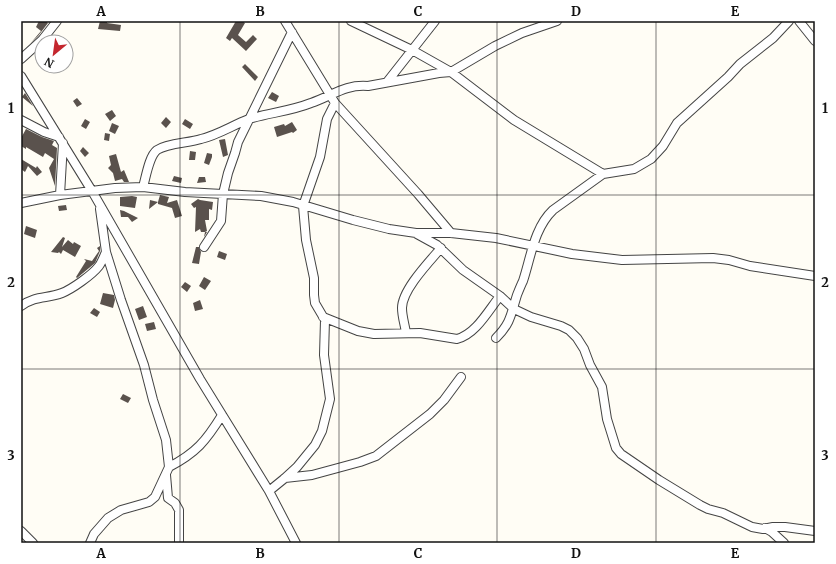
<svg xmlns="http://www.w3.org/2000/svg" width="836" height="564" font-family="Merriweather,serif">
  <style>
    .building { fill: #5a524d }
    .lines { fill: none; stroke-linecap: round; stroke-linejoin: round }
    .minor-casing { stroke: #444; stroke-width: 10 }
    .minor { stroke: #fff; stroke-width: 8 }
    .grid { fill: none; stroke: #111; stroke-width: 1; stroke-opacity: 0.55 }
    .neatline { fill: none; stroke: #111; stroke-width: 1.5 }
    .grid-label { font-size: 13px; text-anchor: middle; font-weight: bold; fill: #111 }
  </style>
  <rect width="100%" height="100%" fill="#fffdf5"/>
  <path class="building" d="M39 21H45L48 23 38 36 30 44 41 31 36 27Z
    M100 21H107V23L121 25 120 31 98 29Z
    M236 21H242L245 23 238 35 246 42 253 35 257 39 246 51 232 38 230 41 226 38Z
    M245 64 258 77 255 81 242 67Z
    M272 92 279 96 276 102 268 98Z
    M25 93 33 106 22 97Z
    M77 98 82 104 77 107 73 101Z
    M112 110 116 116 110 121 105 114Z
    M166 117 171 122 166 128 161 123Z
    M85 119 90 122 86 129 81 126Z
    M185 119 193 124 190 129 182 124Z
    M292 122 297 130 293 133 292 132 277 137 274 127 284 124 285 126Z
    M112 123 119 126 115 134 109 131Z
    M26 129 42 137 54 141 52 145 57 148 55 186 49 168 54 159 45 153 43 157 26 147V149L21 146V138Z
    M105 133 110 134 109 141 104 140Z
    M225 139 228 155 223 157 219 140Z
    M83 147 89 153 85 157 80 151Z
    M190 151 196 152 195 160H189Z
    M207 153 212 154V157L209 165 204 163Z
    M116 154 121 172 124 170 129 182H124L122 179 115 181 113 173 108 168 111 165 109 156Z
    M21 159 36 168 37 166 42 172 37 176 28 166 25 172 21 169Z
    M174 176 182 178 181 183 172 181Z
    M199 177H205L206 182 197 183Z
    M160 195 169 197 167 203 177 200 182 216 175 218 172 208 158 204V202L149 209 150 200 158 202Z
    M132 196 137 197 135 208 120 206V197Z
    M198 199 200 200 213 202 212 210 209 209V220H205L207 231 205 232H207L204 237 205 232H201L200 229 195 232 196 207 194 208 191 204Z
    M66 205 67 210 59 211 58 206Z
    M120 210 124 211 138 218 132 222 128 217H121Z
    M26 226 37 230 35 238 24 234Z
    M63 237 65 238 62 247 68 240 73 244 74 242 81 246 75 257 63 250 61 254 59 252 58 253 51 252Z
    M100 246V251L95 263 77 278 76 277 86 261 84 259 92 261 99 251 97 248Z
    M196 247H199L201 252 199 264 192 263Z
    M219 251 227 254 225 260 217 257Z
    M204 277 211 281 205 290 199 286Z
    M185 282 191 286 187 292 181 287Z
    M103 293 114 295 115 300 113 308 100 304Z
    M200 300 203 309 195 311 193 303Z
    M143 306 147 317 139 320 135 309Z
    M94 308 100 312 97 317 90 313Z
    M154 322 156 329 147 331 145 324Z
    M123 394 131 398 128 403 120 399Z"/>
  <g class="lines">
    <g class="minor-casing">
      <path id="minor" d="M285 21 335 103 418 194 451 233
        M351 21 412 50 451 72 514 120 603 174
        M799 21 815 41
        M21 59 42 40 57 21
        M21 76 92 191 200 379 269 491 296 543
        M387 82 435 21
        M21 120 44 132 59 137
        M143 187C146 177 149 156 157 150 167 143 189 143 201 139 218 135 233 125 249 119 269 113 291 111 311 103 332 96 345 84 368 86L439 73 451 72 495 46 522 33 557 21
        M60 195 63 143
        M21 203 60 195 115 188 143 187 185 192 261 196 293 202 353 220 389 229 416 233H451L496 238 572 254 622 260 713 258 729 260 750 266 815 276
        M417 234 437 245 463 270 500 296 514 309 531 317 561 326 569 330 577 338 584 349 590 365 602 387 607 419 616 448 621 454 659 480 700 505 708 509 723 513 752 527 763 529 773 527H785L815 531
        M204 247 221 221 223 194 228 173 235 153 238 142 292 32
        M21 306C36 295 47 299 62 293 72 289 92 275 99 266 102 262 104 256 106 252
        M323 317 358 331 374 334 420 333 457 339C476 334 488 311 500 296
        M406 333C405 325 402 317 402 308 402 290 429 262 441 248
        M496 338C511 323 511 314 517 295 519 290 521 285 523 281 531 257 534 228 553 210L603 174 634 169 651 159 663 146 677 123 728 77 740 64 773 38 789 21
        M169 467C196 453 206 441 222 415
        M166 475 168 498 175 503 179 510V543
        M285 478 312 475 360 462 376 456 430 414 444 400 461 377
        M269 491 285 478 297 467 315 445 322 431 330 399 324 355 325 320 315 303 314 295V278L306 240 303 206 320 157 327 119 335 103
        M765 528 772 532 784 543
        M21 531 33 543
        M90 543 94 534 108 518 121 510 149 502 155 497 169 467 166 440 153 400 144 365 121 300 106 252 100 209"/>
    </g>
    <use href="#minor" class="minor"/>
  </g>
  <path class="grid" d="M180 21V543M339 21V543M497 21V543M656 21V543M21 195H815M21 369H815"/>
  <rect width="836" height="564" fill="none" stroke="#ffffff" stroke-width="44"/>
  <g transform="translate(54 54) rotate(209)"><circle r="19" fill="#ffffff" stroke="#a0a0a0"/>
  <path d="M0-3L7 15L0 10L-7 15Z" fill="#c4262e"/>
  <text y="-6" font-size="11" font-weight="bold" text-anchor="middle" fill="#111111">N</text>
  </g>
  <rect x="22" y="22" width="792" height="520" class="neatline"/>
  <g class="grid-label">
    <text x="101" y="16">A</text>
    <text x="260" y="16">B</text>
    <text x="418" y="16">C</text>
    <text x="576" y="16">D</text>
    <text x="735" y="16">E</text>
    <text x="11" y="113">1</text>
    <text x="825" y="113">1</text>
    <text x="11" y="287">2</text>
    <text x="825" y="287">2</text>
    <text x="11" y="460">3</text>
    <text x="825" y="460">3</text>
    <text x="101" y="558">A</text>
    <text x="260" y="558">B</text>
    <text x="418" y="558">C</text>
    <text x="576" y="558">D</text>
    <text x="735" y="558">E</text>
  </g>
</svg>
